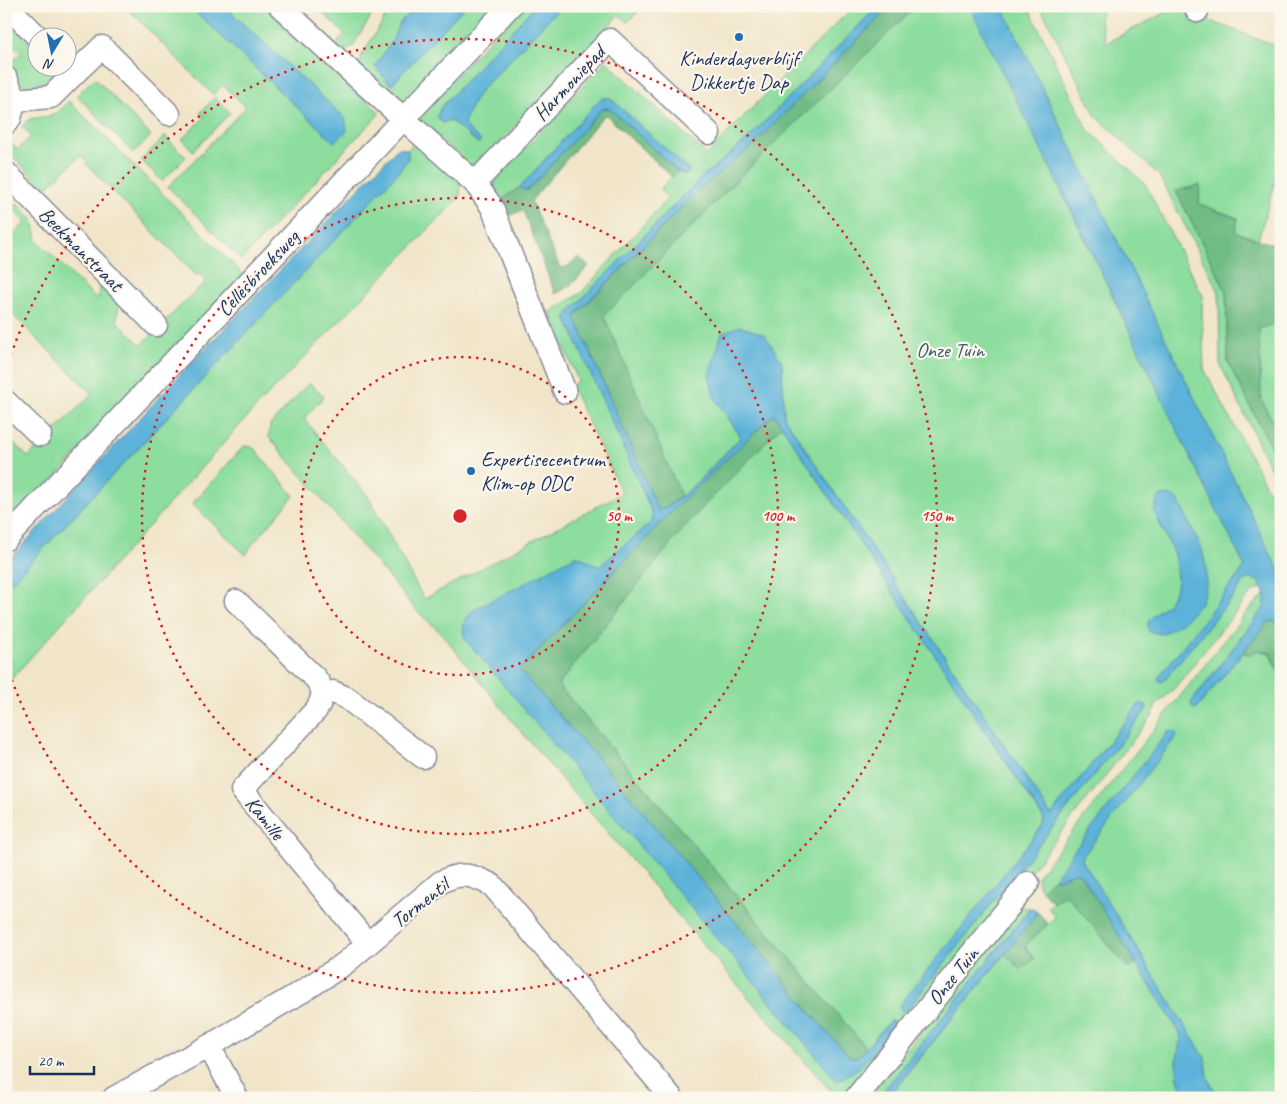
<svg xmlns="http://www.w3.org/2000/svg" width="1287" height="1104" font-family="Caveat,sans-serif">
  <style>
    .green { fill: #8cdd9e; stroke: #54867e; fill-rule: evenodd }
    .forest { fill: #71bc85; stroke: #467672 }
    .water { fill: #5cb2d9; stroke: #3c709c }
    .lines { fill: none; stroke-linecap: round; stroke-linejoin: round }
    .street-casing { stroke: #868a94; stroke-width: 25 }
    .street { stroke: #fff; stroke-width: 22 }
    .ring { fill: none; stroke: #d62828; stroke-width: 2.5; stroke-dasharray: 2.5 5 }
    .poi-dot { fill: #1f6fb2; stroke: #fbf7ec; stroke-width: 2 }
    .labels { text-anchor: middle; stroke-width: 4.5; stroke-linejoin: round; paint-order: stroke }
    .poi-label { font-size: 21px; fill: #1b2f5e; stroke: #fbf7ec }
    .street-label { font-size: 21px; fill: #1b2f5e; stroke: #fbf7ec }
    .park-label { font-size: 21px; fill: #375a6e; stroke: #fbf7ec }
    .centre { fill: #d62828; stroke: #fbf7ec; stroke-width: 2.5 }
    .ring-label { font-size: 15px; text-anchor: middle; font-weight: bold; fill: #d62828; stroke: #fbf7ec; stroke-width: 4.5; stroke-linejoin: round; paint-order: stroke }
  </style>
  <rect width="100%" height="100%" fill="#fbf7ec"/>
  <filter id="ink" filterUnits="userSpaceOnUse"><feTurbulence type="fractalNoise" baseFrequency=".02" numOctaves="2"/><feDisplacementMap in="SourceGraphic" scale="10" xChannelSelector="R" yChannelSelector="G"/><feConvolveMatrix kernelMatrix="1 2 1 2 8 2 1 2 1" color-interpolation-filters="sRGB"/></filter>
  <filter id="wash" filterUnits="userSpaceOnUse"><feTurbulence type="fractalNoise" baseFrequency=".0096" numOctaves="4" result="noise"/><feDisplacementMap in="SourceGraphic" scale="20" xChannelSelector="R" yChannelSelector="G"/><feGaussianBlur stdDeviation="1.12" result="paint"/><feColorMatrix in="noise" values="0 0 0 0 0 0 0 0 0 0 0 0 0 0 0 0 0 1.4 0 .05"/><feComposite in="paint" operator="in"/></filter>
  <g filter="url(#wash)">
    <rect width="100%" height="100%" fill="#f1e5c9"/>
    <path class="green" d="M125 6H189L246 58 282 94 344 118 224 6H268L378 111 379 114 241 260 168 187 246 107 223 85 213 95Z
      M316 6H348L350 9 353 6H377L353 46 347 50H342L334 46 345 34Z
      M392 6H430C423 9 414 10 408 15 388 28 392 64 391 85L465 6H499L408 105 394 102 359 69 362 55Z
      M521 6H535L441 107 437 117 443 122 449 120 451 121 478 143 480 140 464 125V122C471 107 478 89 492 79L561 6H643L628 22 619 15 480 164 476 167H471L420 121 421 113Z
      M854 6H878L747 140 703 176 569 312 652 512 653 521 599 567 581 557 575 556 560 564 468 616C463 624 463 630 465 639L859 1068 890 1021 866 1048 558 685 683 528 782 425 1044 819 1043 825 902 1011 907 1010 1146 710V705L1140 703 1051 815 784 417 782 362 714 397 741 437 687 492 671 505 575 317 891 6H971C1063 193 1153 381 1245 567L1226 591 1161 682 1163 681 1233 597 1243 583 1250 578 1258 581 1262 587 1251 593 1173 690 1156 705 1152 716 1027 876 848 1098H837L761 1012 513 722 442 634 419 613 269 437 270 425 309 383 324 396 304 419 367 495 424 599 622 493 571 386 578 381 550 312 580 294 668 198 660 190 677 171 685 175 689 171 610 98H605L599 100 520 187 497 203 489 190 496 185 494 182 606 61 707 155 737 123ZM1169 495 1182 623 1156 613 1168 604 1176 589 1177 576 1174 554 1154 511 1157 501 1160 497Z
      M1002 6H1028L1088 130 1145 184 1203 296 1202 310 1204 369 1281 514 1280 574Z
      M1040 6H1104L1100 19 1106 43 1174 8 1205 19 1281 48V163L1258 240 1235 232 1238 218 1199 204 1176 191 1226 291 1228 362 1281 467V490L1220 364 1219 292 1159 175 1096 116Z
      M6 19 37 50 38 68H52C54 76 53 82 48 90L26 88 7 67 21 53 6 39Z
      M95 78 151 136 133 153 77 95Z
      M215 97 230 113 193 151 182 139 204 118 200 113Z
      M69 101 246 277 6 529V436L28 457 92 394 6 308V233L11 237 26 222 12 208 17 203 33 220 37 240 96 299H98L100 280 120 299 117 319 118 322 141 345 206 281 199 274 196 275 86 164 87 162 81 155 45 189 8 151 6 147 11 143 18 150 31 136 22 127 29 119 49 116 57 113Z
      M165 136 186 157 162 181 141 160Z
      M418 140 461 180 460 197 258 405 6 685V588L395 176 408 159 407 150Z
      M1281 321V438L1261 400 1259 329Z
      M244 446 251 447 256 450 294 496 251 546 246 555 192 504Z
      M1265 595V606L1191 703 1197 708 1243 652 1250 655 1258 650 1270 653 1281 676V1098H1222C1207 1085 1208 1076 1205 1058L1082 860 1083 856 1073 852 1081 875 1180 1033 1181 1037C1177 1059 1172 1080 1189 1098H905L896 1088 1034 918 1036 913 1035 909 1048 924 1055 917 1048 907 1053 903 1038 885 1037 877 1250 608Z
      M1020 907 1030 908 878 1098H868Z"/>
    <path class="forest" d="M891 6H916L741 176 604 316 681 496 661 510H658L575 317 576 315 699 190 753 145Z
      M609 108 677 171 672 177 605 114 531 201 560 268 567 267 578 257 589 266 570 286 555 294 523 210 505 217 497 203 520 187 523 190 529 189 602 109Z
      M1200 185 1199 204 1238 219 1235 232 1281 247V321L1259 329 1261 399 1281 438V467L1228 362 1226 291 1176 191Z
      M773 414 782 425 683 528 558 685 866 1048C861 1054 858 1057 850 1058L826 1031 609 771 519 670 678 505Z
      M1271 621H1276L1281 631V676L1270 653 1258 650 1250 655 1243 652 1267 623Z
      M1076 872 1081 875 1137 964 1128 968 1066 894 1053 903 1042 890 1056 876V879C1063 879 1068 874 1076 872Z
      M1035 909 1048 924 1025 946 1035 959 1020 969 1005 954 1034 918 1036 913Z"/>
    <path class="water" d="M189 6H224L345 118 347 131 334 142C285 97 238 51 189 6Z
      M430 6H465L391 85 375 67 393 39 400 22 407 15Z
      M535 6H561L492 79C478 89 471 107 464 122V125L480 140V142L478 143 451 121 449 120 443 123 437 117 441 107Z
      M878 6H891L753 145 699 190 576 314 575 317 658 510C677 509 726 452 741 437L714 397 709 375 722 333 740 326 765 335 782 362 784 417 1051 815 1140 703 1146 705V710L907 1010 902 1011 899 1006 1043 825 1044 819 774 414 678 505 519 670 609 771 826 1031 850 1057H856L860 1055 890 1021H893L894 1022 895 1026 859 1068 837 1081 465 639 463 631 465 621 474 609 524 584 560 564 575 556 581 557 599 567 653 521 652 512 566 318 569 312 703 176 747 140Z
      M970 6H1002L1281 575V631L1276 621H1271L1267 623 1197 708 1194 709 1192 707 1191 703 1265 606V595L1258 581 1250 578 1243 583 1233 597 1163 681 1161 682 1159 681 1158 678 1245 567 1173 422 1081 229 984 36Z
      M605 98H610L690 171 685 175 677 171 609 108 602 109 529 189 523 190 520 187 599 100Z
      M400 148 406 149 408 151V159L395 176 6 588V563L191 363 397 149Z
      M1169 495 1178 500 1202 549 1206 567V587L1201 603 1182 623 1162 634 1150 632 1147 627 1149 620 1156 613 1168 604 1176 589 1177 576 1174 554 1154 511 1157 501 1160 496Z
      M1172 731 1177 734 1176 737 1083 856 1082 860 1205 1058C1208 1076 1207 1085 1222 1098H1189C1172 1080 1177 1059 1181 1037L1180 1033 1081 875 1076 872C1068 874 1063 879 1055 880L1056 876 1073 852 1168 732Z
      M1030 908 1035 909 1036 913 1034 918 892 1092 890 1098H878Z"/>
  </g>
  <g filter="url(#ink)">
    <g class="lines">
      <g class="street-casing">
        <path id="street" d="M7 6 39 38
          M280 6 347 68 475 183 492 207 565 392
          M1197 11 1199 6
          M75 73 102 47 169 114
          M6 78 15 100
          M15 100 51 97 75 73 68 66
          M6 123 10 118 15 100
          M6 173 156 325
          M475 183 610 40 709 133
          M6 402 40 435
          M6 539 510 6
          M236 601 315 678C325 690 324 697 316 710L242 790 368 944
          M323 694 333 692 347 698 423 757
          M209 1046 237 1098
          M114 1098 209 1046 303 991 344 964 441 882C462 871 472 875 492 885L672 1098
          M856 1098 1028 883"/>
      </g>
      <use href="#street" class="street"/>
    </g>
  </g>
  <g class="ring">
    <circle cx="460" cy="516" r="159"/>
    <circle cx="460" cy="516" r="318"/>
    <path d="M6 369A477 477 0 1 1 6 663"/>
  </g>
  <g class="poi-dot">
    <circle cx="739" cy="37" r="5"/>
    <circle cx="471" cy="471" r="5"/>
  </g>
  <g class="labels">
    <g class="poi-label">
      <text x="739" y="65">Kinderdagverblijf<tspan x="739" dy="24">Dikkertje Dap</tspan></text>
      <text x="481" y="466" text-anchor="start">Expertisecentrum<tspan x="481" dy="24">Klim-op ODC</tspan></text>
    </g>
    <g class="street-label">
      <text transform="translate(569 83) rotate(-47)" y="7">Harmoniepad</text>
      <text transform="translate(81 249) rotate(45)" y="7">Beekmanstraat</text>
      <text transform="translate(258 273) rotate(-47)" y="7">Cellesbroeksweg</text>
      <text transform="translate(265 818) rotate(51)" y="7">Kamille</text>
      <text transform="translate(420 903) rotate(-38)" y="7">Tormentil</text>
      <text transform="translate(953 976) rotate(-51)" y="7">Onze Tuin</text>
    </g>
    <g class="park-label">
      <text x="950" y="357">Onze Tuin</text>
    </g>
  </g>
  <circle cx="460" cy="516" r="8" class="centre"/>
  <g class="ring-label">
    <text x="619" y="521">50 m</text>
    <text x="778" y="521">100 m</text>
    <text x="937" y="521">150 m</text>
  </g>
  <rect width="1287" height="1104" fill="none" stroke="#fbf7ec" stroke-width="25"/>
  <g transform="translate(52 52) rotate(190)"><circle r="24" fill="#fbf7ec" stroke="#a1a7b3"/>
  <path d="M0-4L9 19L0 12L-9 19Z" fill="#1f6fb2"/>
  <text y="-8" font-size="14" font-weight="bold" text-anchor="middle" fill="#1b2f5e">N</text>
  </g>
  <path d="M30 1066v8h64v-8" fill="none" stroke="#1b2f5e" stroke-width="2.5"/>
  <text x="38" y="1066" font-size="15" fill="#1b2f5e" stroke="#fbf7ec" stroke-width="4" paint-order="stroke">20 m</text>
</svg>
